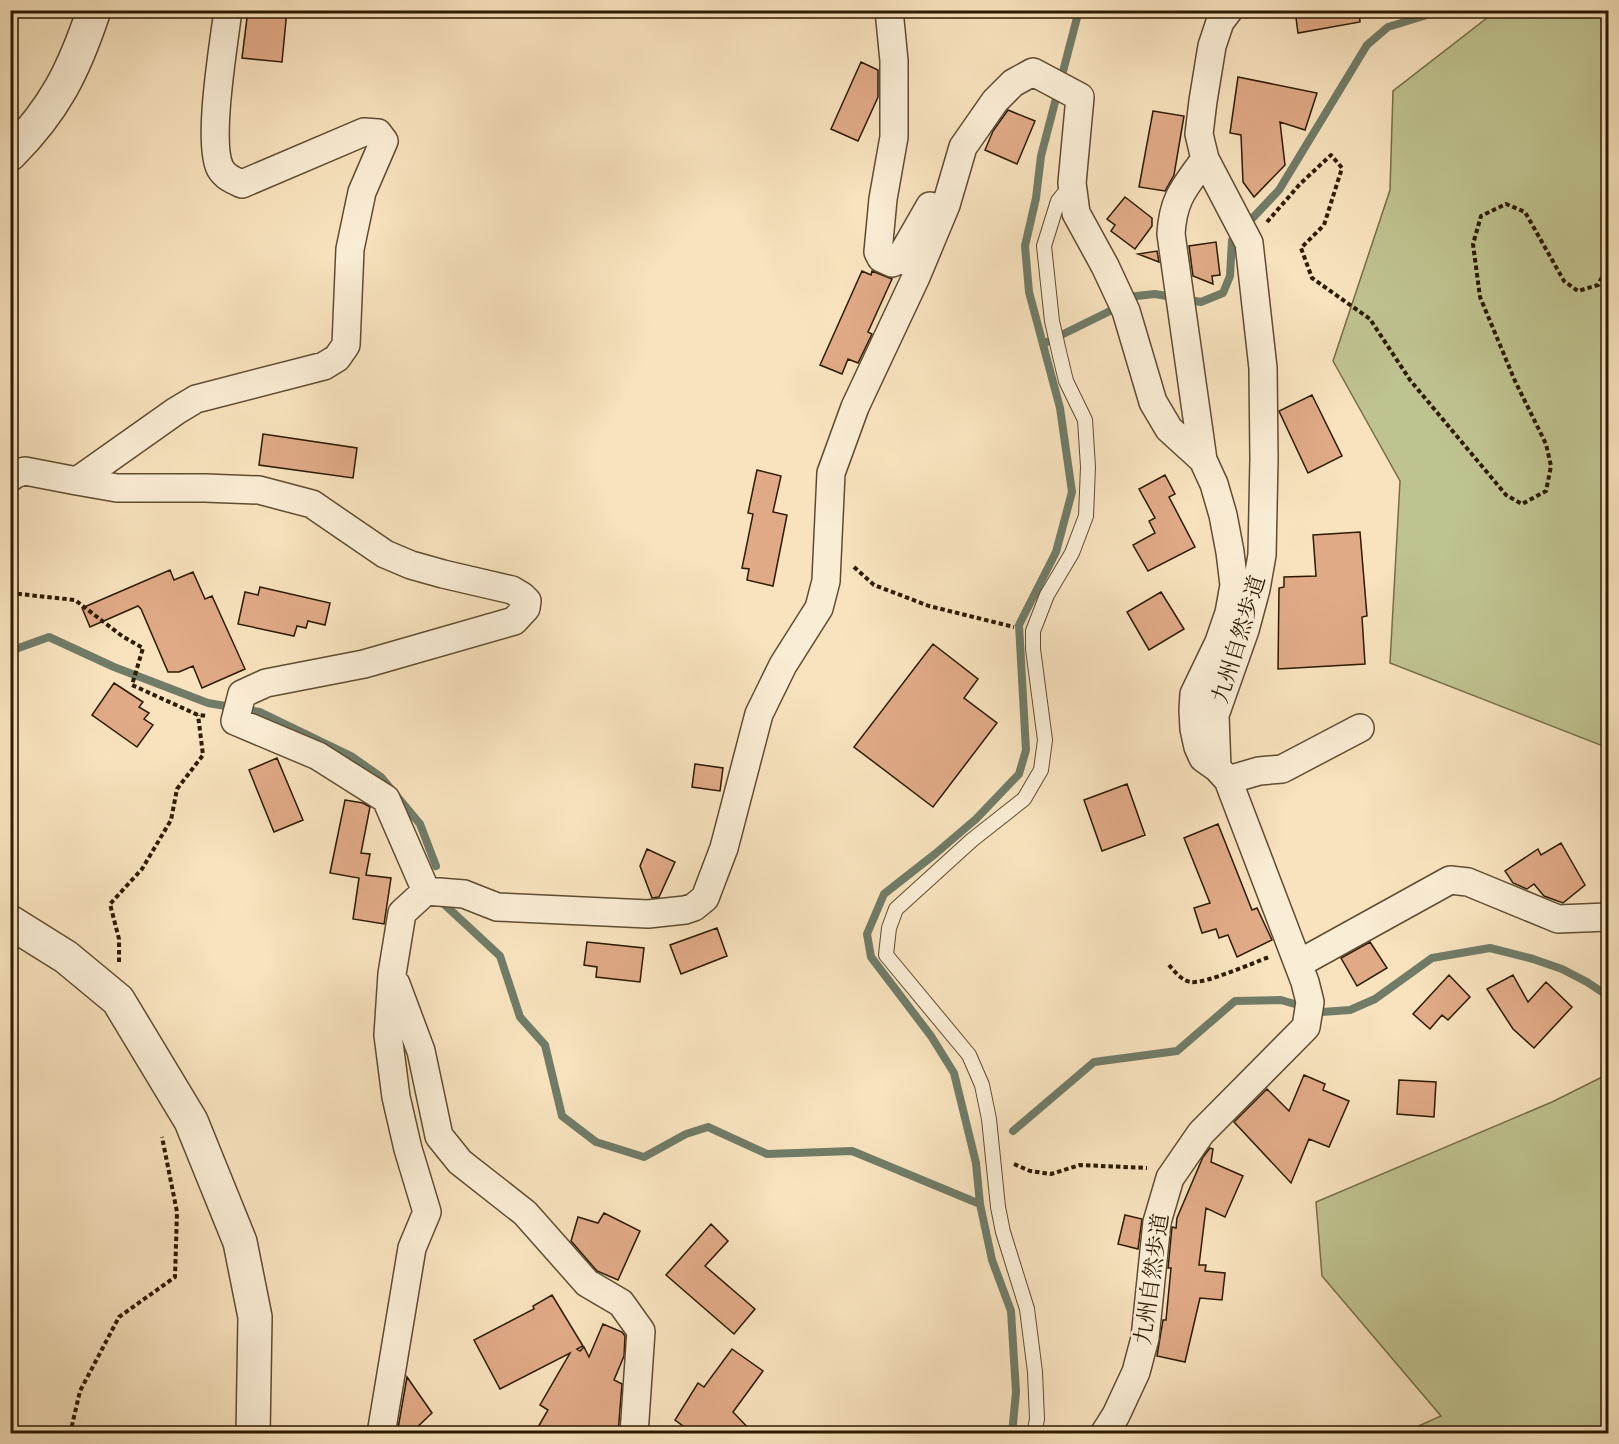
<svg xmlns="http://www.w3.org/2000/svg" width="1619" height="1444" font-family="'IM FELL English','Noto Serif JP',serif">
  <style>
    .green { fill: #bfc390; stroke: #766e48; stroke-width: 1.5 }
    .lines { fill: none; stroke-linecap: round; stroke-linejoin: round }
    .stream { stroke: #707c68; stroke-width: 8 }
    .building { fill: #e1aa87; stroke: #2c1a01; stroke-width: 1.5 }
    .service-casing { stroke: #5f4c30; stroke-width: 16 }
    .minor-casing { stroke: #5f4c30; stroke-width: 30 }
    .tertiary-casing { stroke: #5f4c30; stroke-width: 36 }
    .path { stroke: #2c1a01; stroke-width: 4; stroke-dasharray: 4.5 3; stroke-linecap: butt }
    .service { stroke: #faedd5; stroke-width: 14 }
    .minor { stroke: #faedd5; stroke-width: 27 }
    .tertiary { stroke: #faedd5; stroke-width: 33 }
    .labels { text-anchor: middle; stroke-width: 5; stroke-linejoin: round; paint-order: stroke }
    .street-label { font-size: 22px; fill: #2c1a01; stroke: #faedd5 }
  </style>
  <rect width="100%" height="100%" fill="#f8e3be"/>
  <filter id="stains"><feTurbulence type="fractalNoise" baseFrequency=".00333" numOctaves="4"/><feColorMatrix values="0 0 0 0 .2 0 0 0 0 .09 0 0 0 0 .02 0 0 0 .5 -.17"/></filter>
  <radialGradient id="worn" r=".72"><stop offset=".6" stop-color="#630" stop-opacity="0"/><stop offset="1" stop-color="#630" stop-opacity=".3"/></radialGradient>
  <path class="green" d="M1496 11H1608V748L1390 663 1400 481 1333 361 1390 190 1393 91Z
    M1608 1074V1433H1403L1441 1416 1322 1276 1316 1202 1552 1102Z"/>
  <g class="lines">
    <path class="stream" d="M1043 344 1108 312 1136 296 1155 294 1201 302 1223 293 1230 276 1232 240 1279 190 1367 45 1388 27 1443 10
      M10 651 49 637 114 667 208 703 260 712 351 756 381 777 420 824 436 866
      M445 905 500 956 520 1017 545 1045 562 1116 596 1142 644 1157 686 1134 708 1127 767 1154 852 1151 980 1204
      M1013 1131 1094 1062 1177 1051 1235 1001 1281 1000 1322 1012 1350 1010 1375 999 1432 958 1490 948 1533 959 1562 969 1587 982 1608 996
      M1012 1434 1016 1392 1011 1311 992 1260 980 1204 976 1163 954 1073 931 1036 871 957 867 934 884 894 935 854 976 819 1019 774 1026 750 1019 625 1056 552 1072 492 1060 408 1029 292 1025 246 1036 198 1041 156 1079 10"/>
  </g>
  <path class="building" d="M248 10H287L282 62 242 58Z
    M1295 10H1359L1360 22 1298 33Z
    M861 62 878 70V97L858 141 831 129Z
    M1238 77 1317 93 1305 130 1280 122 1285 165 1254 197 1243 182 1241 135 1230 133Z
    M1008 110 1035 121 1017 164 985 150 993 131Z
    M1153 111 1184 116 1174 175 1165 191 1139 187Z
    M1125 197 1152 218V226L1135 249 1111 231 1115 225 1107 219Z
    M1216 242 1220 275 1212 276 1213 284 1193 276 1189 246Z
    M1157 251 1159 262 1138 254Z
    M862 271 871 275 872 271 892 279 868 332 872 334 858 363 848 359 842 374 820 365Z
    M1312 395 1342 456 1308 473 1279 411Z
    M263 434 357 448 353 478 259 465Z
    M757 470 781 476 773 512 787 515 773 586 747 580 749 569 742 568 753 514 748 513Z
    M1165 475 1175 494 1169 497 1195 547 1148 571 1133 545 1155 533 1149 521 1155 518 1139 489Z
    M1360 532 1367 616 1362 617 1365 664 1278 669 1279 588 1284 587V577L1316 576 1313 535Z
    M170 570 174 580 193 572 205 599 212 596 245 669 202 688 193 666 179 672H168L141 609 138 606 90 627 82 608Z
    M260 587 330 603 325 625 308 621 306 628 297 626 294 636 238 624 245 592 258 595Z
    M1161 592 1184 629 1149 650 1127 612Z
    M933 644 978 679 964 698 997 723 933 807 854 747Z
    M114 683 143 702 139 707 149 713 144 719 153 725 137 747 92 715Z
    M277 758 303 820 274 832 249 770Z
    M695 764 723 768 720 791 692 787Z
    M1127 784 1145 835 1102 851 1084 800Z
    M345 800 363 803 370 807 361 853 370 854 366 875 391 878 384 924 353 919 359 878 330 873Z
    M1218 824 1252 910 1257 908 1272 940 1237 957 1228 935 1219 938 1216 929 1202 933 1194 908 1210 903 1184 838Z
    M1561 843 1585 885 1563 903 1544 896 1534 884 1527 889 1513 883 1505 871 1538 849 1541 855Z
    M647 849 675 862 659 897 652 898 640 866Z
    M717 928 727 956 681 974 670 945Z
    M587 942 644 948 640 982 596 977 597 967 584 965Z
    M1370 942 1387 968 1357 986 1341 958Z
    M1449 975 1470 997 1448 1020 1442 1015 1430 1029 1413 1014Z
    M1513 975 1528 1002 1546 982 1572 1007 1534 1048 1513 1029 1487 989Z
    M1304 1075 1325 1084 1323 1090 1349 1101 1329 1147 1309 1139 1291 1183 1234 1122 1267 1089 1289 1111Z
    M1399 1080 1436 1082 1434 1117 1397 1114Z
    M1210 1148 1213 1149 1211 1162 1243 1176 1225 1217 1206 1208 1199 1265H1206L1205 1271 1225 1273 1222 1300 1200 1298 1185 1362 1157 1356 1163 1320H1166L1171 1268H1168L1172 1227 1176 1228 1177 1218 1203 1157Z
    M604 1213 640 1231 618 1280 597 1271 571 1241 578 1217 598 1223Z
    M1125 1215 1142 1219 1138 1249 1118 1244Z
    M711 1224 728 1241 705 1266 755 1309 734 1334 666 1275Z
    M552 1295 583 1346 577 1349 580 1351 584 1347 589 1357 603 1324 622 1332 625 1336 624 1356 614 1380 622 1384 618 1434H534L548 1410 540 1405 570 1353 500 1389 474 1340 534 1309 533 1306Z
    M732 1349 763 1371 733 1412 754 1434H694L675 1420 698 1383 704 1387Z
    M407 1377 432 1413 410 1434H397Z"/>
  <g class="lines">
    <g class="service-casing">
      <path id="service" d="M1034 1434 1037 1419 1035 1372 1027 1309 1003 1232 998 1207 989 1119 982 1085 969 1055 886 955 889 928 896 909 972 840 1024 799 1041 770 1045 740 1033 649V631L1047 595 1072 553 1086 516 1088 467 1085 420 1066 381 1060 356 1052 321 1044 246 1058 201 1070 186"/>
    </g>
    <g class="minor-casing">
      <path id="minor" d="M228 10C224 43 207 141 220 168 225 177 233 180 242 184L364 132 378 133 384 141 362 192 350 249 346 345 337 358 324 366 196 399 176 411 77 481 117 488H205L259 490 312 504 385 554 411 565 443 574 512 590 522 596 527 601 526 608 514 621 364 664 266 683 242 694 235 721 318 756 386 799 426 891 464 894 497 907 648 914 685 910 694 907 705 898 724 848 759 714 783 665 819 608 826 581 831 473 855 407 916 277 946 205 963 147 995 101 1013 83 1033 72 1080 97 1072 183 1076 213 1105 266 1126 311 1153 402 1169 429 1203 460 1214 484 1223 515 1230 552 1234 585 1229 613 1219 642 1194 694 1193 710 1194 729 1198 747 1203 758 1217 768
        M889 10 894 61V137L883 199 878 252 881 258 892 263 899 260 930 206
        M1203 460 1171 234C1173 198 1185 187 1205 159
        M10 478 15 474 25 471 77 481
        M1228 780 1259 771 1282 769 1360 728
        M1298 964 1450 880 1468 882 1558 919 1608 917
        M396 984 421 1051 439 1136 460 1162 525 1213 587 1283 621 1303 641 1331 634 1434
        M381 1434 412 1248 427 1212 408 1149 396 1097 388 1035 392 974 402 913 426 891
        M1104 1434 1116 1415 1136 1372 1145 1338 1157 1222 1170 1178 1201 1133 1306 1027 1310 1002 1305 982 1228 780 1217 768 1215 715 1245 630 1256 589 1262 555 1264 459 1263 368 1249 243 1205 159 1199 134 1203 101 1212 46 1220 22 1229 10"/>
    </g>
    <g class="tertiary-casing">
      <path id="tertiary" d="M10 154C55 109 74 70 94 10
        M10 922 66 957 118 1000 191 1121 240 1242 255 1317 253 1434"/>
    </g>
    <path class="path" d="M1267 222 1300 184 1331 155 1342 168 1324 225 1301 248 1312 278 1370 319 1410 380 1506 495 1522 504 1546 491 1551 466 1546 444 1515 381 1480 297 1473 244 1481 216 1506 204 1525 212 1564 281 1578 291 1598 285 1608 265
      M854 567 874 585 929 606 1014 627
      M10 593 75 600 122 636 143 648 132 685 198 715 208 716
      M119 962V939L110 904 142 869 171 820 177 789 203 755 198 715
      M1169 965C1175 972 1182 981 1191 982 1205 984 1253 963 1269 957
      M1014 1164 1030 1171 1051 1174 1080 1165 1147 1168
      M70 1434 80 1391 119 1317 175 1277 177 1212 162 1137"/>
    <use href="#service" class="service"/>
    <use href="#minor" class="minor"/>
    <use href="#tertiary" class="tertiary"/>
  </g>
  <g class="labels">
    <g class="street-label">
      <text transform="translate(1238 639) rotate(-73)" y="8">九州自然歩道</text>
      <text transform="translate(1151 1279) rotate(-82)" y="8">九州自然歩道</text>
    </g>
  </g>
  <rect width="1619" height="1444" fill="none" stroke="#f8e3be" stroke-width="36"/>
  <rect x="12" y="12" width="1595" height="1420" fill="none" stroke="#2c1a01" stroke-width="3"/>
  <rect x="18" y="18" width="1583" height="1408" fill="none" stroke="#2c1a01" stroke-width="1.5"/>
  <rect width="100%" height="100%" filter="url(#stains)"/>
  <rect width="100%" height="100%" fill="url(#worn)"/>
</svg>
